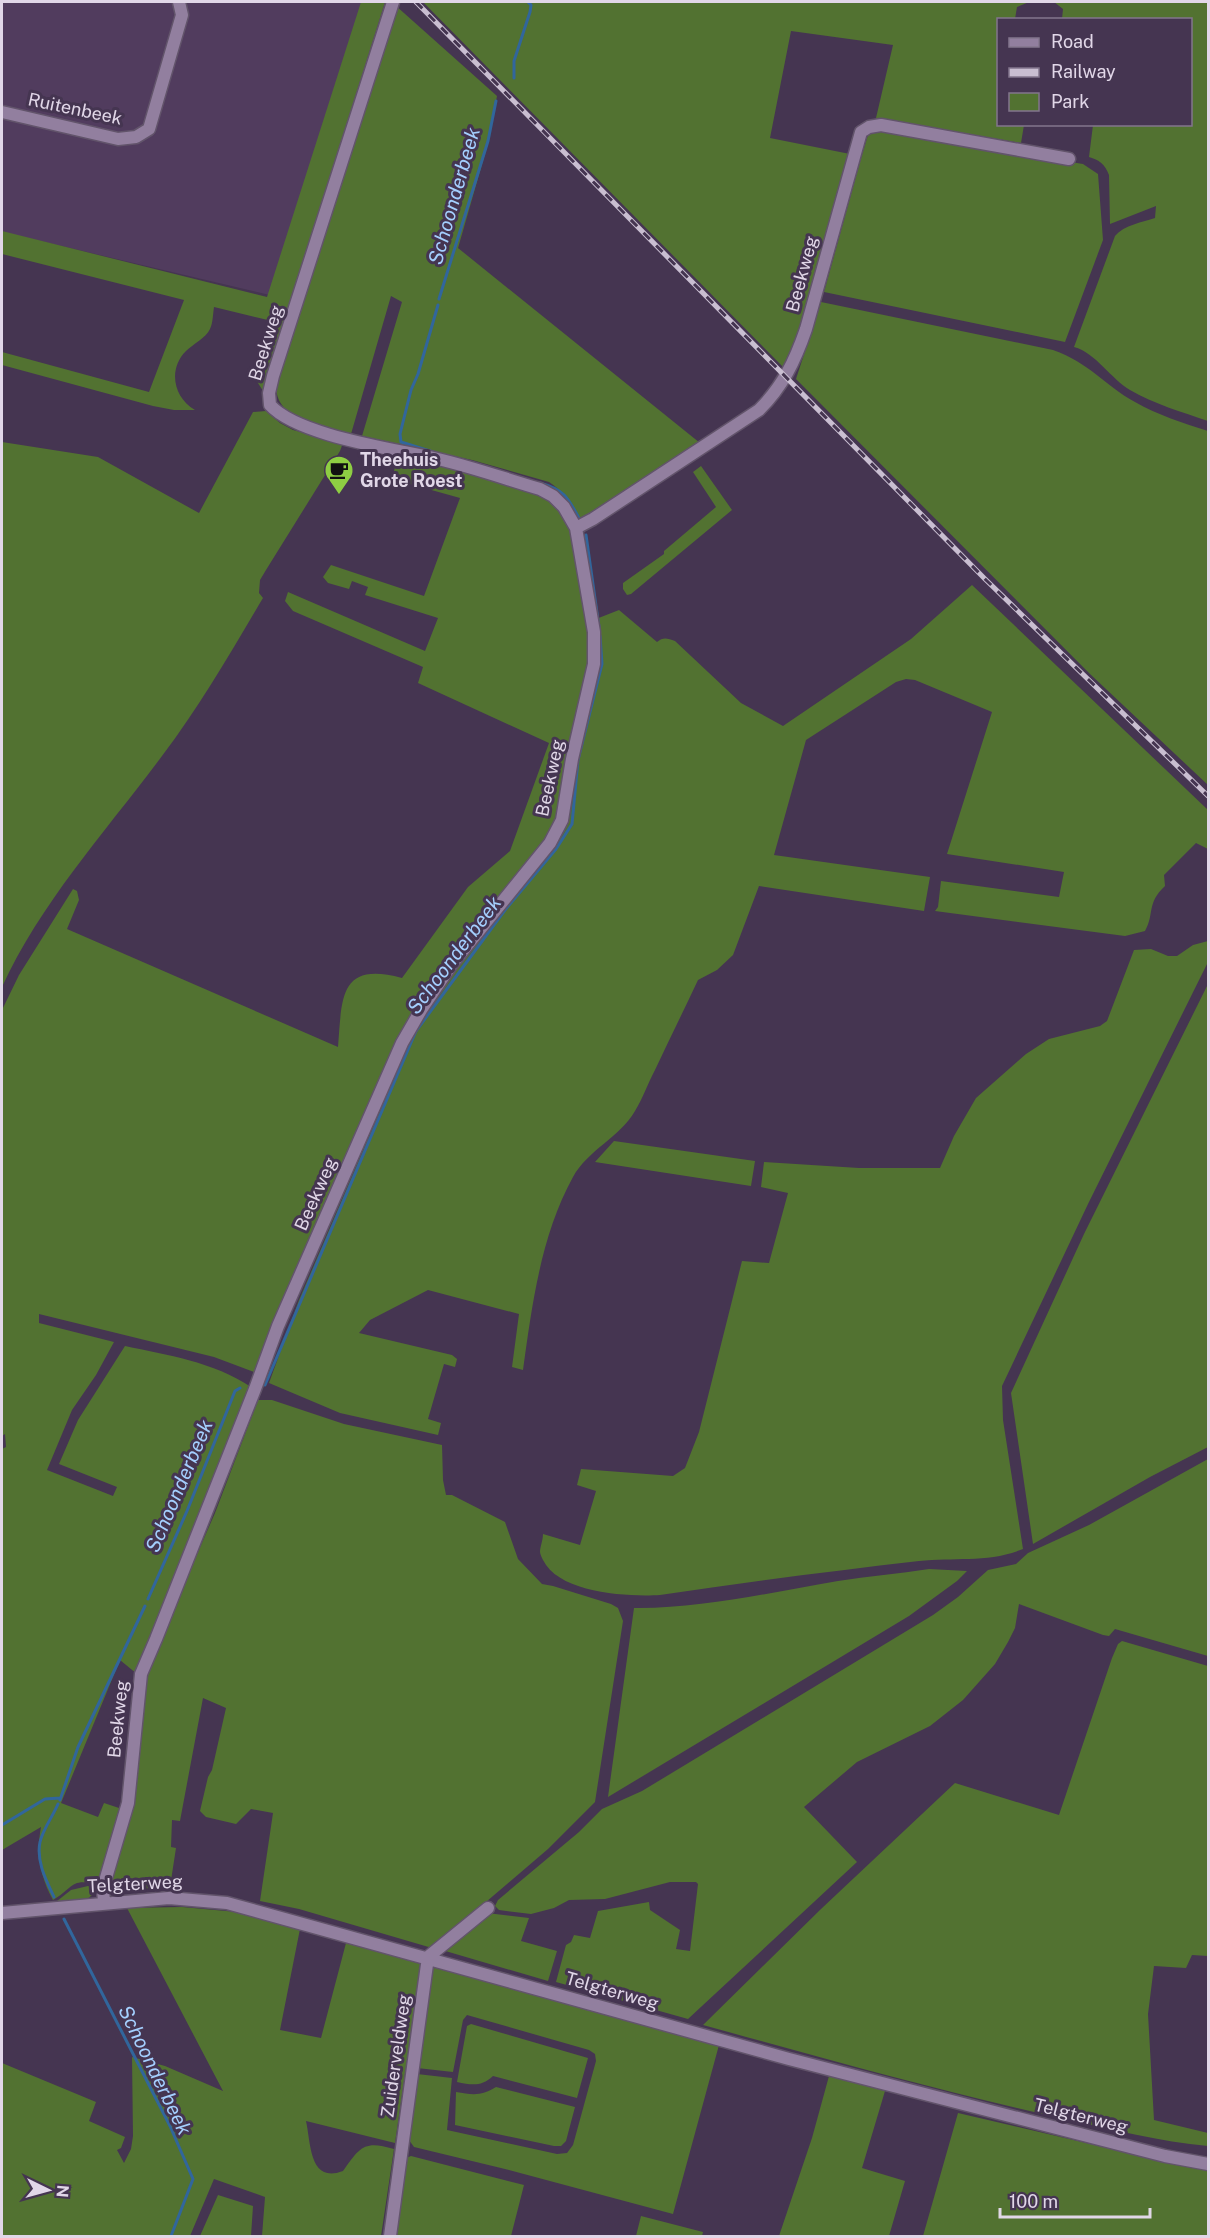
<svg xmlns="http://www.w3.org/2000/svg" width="1210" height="2238" font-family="'Public Sans',sans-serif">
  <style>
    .built { fill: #513c5e }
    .green { fill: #527231 }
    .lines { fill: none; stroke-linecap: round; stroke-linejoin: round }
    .stream { stroke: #31669c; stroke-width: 3 }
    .minor-casing { stroke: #62546b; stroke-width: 15 }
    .minor { stroke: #927f9f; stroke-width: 12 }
    .rail-casing { stroke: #c9bed1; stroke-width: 5 }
    .rail { stroke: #453551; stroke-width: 3; stroke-dasharray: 9; stroke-linecap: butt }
    .labels { text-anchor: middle; stroke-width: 6; stroke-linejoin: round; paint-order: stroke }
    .street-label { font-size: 18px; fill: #e1d7e8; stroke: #453551 }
    .poi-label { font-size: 18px; font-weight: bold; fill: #e1d7e8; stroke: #453551; text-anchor: start }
    .water-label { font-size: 20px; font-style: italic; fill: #a4cffe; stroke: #453551 }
  </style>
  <rect width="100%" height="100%" fill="#453551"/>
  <path class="built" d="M2 2H390L295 301 2 232Z"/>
  <path class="green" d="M361 2H385L263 391 258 383 256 375 272 321 214 307C213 313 213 323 210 329 206 338 193 344 186 351 168 369 173 397 195 410H174L153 406 2 365V352L149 392 184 300 2 254V231L267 297Z
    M423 2H1029L1017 7 1015 19 998 20V124L1024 125 1021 143 876 118 893 45 791 31 770 138 850 154 788 372Z
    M1054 2H1208V421C1182 412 1154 404 1130 390 1111 379 1096 353 1074 347L1115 236C1124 225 1143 222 1155 218L1156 206 1110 224 1109 175C1105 164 1099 160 1089 157L1093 125 1190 124V20L1062 19 1063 9Z
    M395 5 497 96 489 140 458 248 700 443 580 519C571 504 563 491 549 482L472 460 362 436 402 302 391 296 351 434C325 428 278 422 276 388Z
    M872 130 1083 164 1098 174 1103 240 1065 342 824 292 861 158 868 135Z
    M821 302 1053 350C1090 363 1104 385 1135 402 1158 415 1183 423 1208 431V785L1090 674 796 379Z
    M266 411 280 423 293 430 343 443 340 451 266 570 260 580 259 593 263 598C231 652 200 706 162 756 107 830 41 902 2 987V442L98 457 199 513 253 412Z
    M398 455C432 463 537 482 557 506 566 516 570 527 574 539L592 652 559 819 548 842 411 1017 257 1373 214 1357 39 1314V1323L114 1342 96 1375 72 1410 47 1470 113 1496 117 1487 59 1464 78 1420 125 1346C167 1355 214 1362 251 1387L137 1674 120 1660 61 1803 98 1817 104 1803 122 1809 99 1885C70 1877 74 1888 53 1900 40 1876 36 1854 41 1827L2 1850V1449L6 1447 5 1434 2 1436V1010L19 975 73 889 77 891 79 900 67 929 338 1047C342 998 339 961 402 978L468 887 510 851 549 743 418 683 423 667 293 611 285 601 288 592 425 651 438 618 365 595 368 587 352 581 349 589 328 583 323 577 331 565 424 596 460 498 392 479Z
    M701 466 732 510 631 594 627 595 623 589V583L664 554V551L716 507 693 472Z
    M972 585 1208 810V849L1196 843 1164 875 1165 886C1146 904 1155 913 1145 931L1125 936 935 911 938 907 941 881 1059 897 1064 872 947 854 992 712 915 680 906 679 896 682 806 740 774 855 930 877 924 911 759 886 733 955 717 970 698 980C684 1010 669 1040 655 1070 648 1083 643 1098 635 1111 620 1137 588 1150 573 1177 541 1235 532 1305 523 1370L512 1367 519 1314 428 1290 370 1320 359 1333 452 1355 457 1359 455 1367 444 1364 428 1419 441 1423 438 1435 340 1413 269 1383 299 1300 380 1111 405 1045 440 990 503 909 565 821 596 619 619 610 657 642C663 637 667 638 675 641L741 703 783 726 911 639Z
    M1208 941V962L1088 1204 1002 1386 1003 1420 1023 1549C989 1563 955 1557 919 1561 833 1571 746 1582 660 1595 627 1597 559 1593 543 1560 542 1558 540 1554 540 1552 540 1547 543 1540 543 1534L580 1545 596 1491 577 1485 581 1469 673 1476 685 1468 699 1432 742 1261 769 1263 788 1193 761 1187 764 1162 859 1168H940L954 1136 976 1098 1026 1054 1049 1039 1100 1026 1107 1021 1134 950 1151 949 1168 956H1177L1193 945Z
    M1208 984V1447L1150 1477 1033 1544 1011 1393 1084 1234Z
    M614 1141 755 1161 751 1186 595 1162Z
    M258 1400H272L344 1424 442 1445 443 1480 446 1495H452L505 1522 518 1559 542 1584 553 1586 611 1604 618 1608 623 1621 595 1802 548 1849 432 1948 299 1909 260 1901 273 1813 251 1809 236 1824 206 1817 200 1811 208 1777 212 1770 226 1708 203 1698 180 1821 172 1820 171 1847 176 1848 170 1887 119 1890 108 1887 146 1671 215 1513Z
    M1208 1459V1656L1115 1629 1109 1636 1103 1635 1019 1604 1015 1628 1008 1642 995 1664 963 1700 930 1726 857 1762 804 1807 857 1862 688 2019 556 1982 566 1945 571 1942 574 1935 590 1938 598 1911 649 1902 650 1910 680 1930 676 1949 690 1951 698 1884 696 1882H670L605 1899 569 1900 554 1908 531 1914 499 1910 495 1906 498 1900 579 1832 602 1809 642 1791 933 1615 958 1597 988 1570 1016 1564 1028 1553 1089 1525Z
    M929 1569 967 1571 957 1581 909 1616 608 1797 634 1608C700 1609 773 1592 838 1581 868 1576 899 1574 929 1569Z
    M1122 1641 1208 1666V1956L1192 1955 1186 1968 1154 1966 1148 2014 1154 2120 1208 2133V2146C1160 2142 1112 2129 1065 2119 943 2092 823 2058 703 2025L821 1909 955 1783 1059 1815 1112 1658 1118 1644Z
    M88 1886 99 1889 85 1901 52 1905 71 1890Z
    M182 1907 237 1912 300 1929 280 2030 321 2038 346 1943 421 1964 395 2143 306 2121C311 2143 309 2184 343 2171 360 2147 364 2140 394 2149L381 2236H262L265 2197 214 2179 190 2236H2V2063L96 2102 89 2121 125 2137 121 2148 117 2150 124 2163 131 2149 133 2136 132 2057 165 2066 223 2091 127 1908Z
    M487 1913 529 1918 521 1941 557 1951 548 1981 442 1950Z
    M436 1966 719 2045 673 2214 505 2169 414 2147 409 2140 417 2074 452 2078 447 2130 557 2154 567 2153 573 2145 596 2061 595 2054 589 2050 467 2015 463 2020 453 2072 417 2068 431 1969Z
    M471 2024 588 2058 577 2098 493 2076C481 2087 472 2085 457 2082L467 2026Z
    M829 2076 885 2091 862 2168 905 2181 889 2236H779L812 2138Z
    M496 2087 575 2107 566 2141 561 2146H554L455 2125 456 2092C473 2095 482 2096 496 2087Z
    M958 2113 1146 2157 1208 2167V2236H923Z
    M411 2156 524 2185 511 2236H394L406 2158Z
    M218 2195 253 2206 251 2236H200Z
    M641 2216 703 2232 702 2236H636Z"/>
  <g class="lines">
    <path class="stream" d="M514 78V61L530 12 531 5 528 2
      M439 299 488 141 496 101
      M433 452 401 442 400 434 411 390 418 374 438 305
      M540 483C565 490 568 498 580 520
      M586 535 599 627
      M265 1385 416 1031 505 910 556 849 572 824 578 760 602 664 600 636
      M148 1599 187 1511 235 1391 240 1388
      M60 1800 78 1747 145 1606
      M2 1825 45 1799 60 1798
      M54 1897C46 1880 36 1861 40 1842 43 1829 53 1816 58 1804
      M64 1919 170 2126 193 2179 171 2236"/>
    <g class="minor-casing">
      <path id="minor" d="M2 112 118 139 136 137 149 129 182 15 179 2
        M576 528 593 519 759 410C783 386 795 361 806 329L861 132 869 127 881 125 1069 159
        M104 1903 103 1888 128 1803 141 1674 156 1639 255 1389 278 1326 402 1043 421 1010 452 964 550 843 562 820 572 759 594 664V632L576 528 564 507 553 496 540 489C506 479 472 467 438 459 395 449 298 436 270 405L269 393 273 376 393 2
        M2 1913 169 1898 227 1903 789 2059 1165 2156 1208 2164
        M390 2236 428 1957 488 1908"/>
    </g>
    <use href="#minor" class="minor"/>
    <g class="rail-casing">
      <path id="rail" d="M416 2 985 579 1208 796"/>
    </g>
    <use href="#rail" class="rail"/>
  </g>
  <defs>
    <g id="cafe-pin" transform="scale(1.5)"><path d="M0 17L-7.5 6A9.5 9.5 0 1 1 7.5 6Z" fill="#8ece43" stroke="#453551"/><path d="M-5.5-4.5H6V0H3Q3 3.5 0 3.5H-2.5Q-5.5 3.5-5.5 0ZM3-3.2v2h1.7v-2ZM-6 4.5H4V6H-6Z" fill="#111"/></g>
  </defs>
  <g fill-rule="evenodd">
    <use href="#cafe-pin" x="339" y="470"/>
  </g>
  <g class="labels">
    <g class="street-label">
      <text transform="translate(75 109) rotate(12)" y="6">Ruitenbeek</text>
      <text transform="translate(802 274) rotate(-75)" y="6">Beekweg</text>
      <text transform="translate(266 343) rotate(-73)" y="6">Beekweg</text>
      <text transform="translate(550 778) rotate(-78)" y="6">Beekweg</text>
      <text transform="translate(316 1194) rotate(-66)" y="6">Beekweg</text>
      <text transform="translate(118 1719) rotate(-84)" y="6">Beekweg</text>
      <text transform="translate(135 1884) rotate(-3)" y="6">Telgterweg</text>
      <text transform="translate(612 1991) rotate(16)" y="6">Telgterweg</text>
      <text transform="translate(396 2056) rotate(-82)" y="6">Zuiderveldweg</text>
      <text transform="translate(1081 2116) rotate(14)" y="6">Telgterweg</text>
    </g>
    <g class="poi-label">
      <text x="360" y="466">Theehuis<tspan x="360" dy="21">Grote Roest</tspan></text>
    </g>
    <g class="water-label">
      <text transform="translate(454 196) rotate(-74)" y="7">Schoonderbeek</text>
      <text transform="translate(454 955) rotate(-53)" y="7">Schoonderbeek</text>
      <text transform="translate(179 1486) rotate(-67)" y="7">Schoonderbeek</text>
      <text transform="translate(155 2070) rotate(64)" y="7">Schoonderbeek</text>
    </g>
  </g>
  <rect width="1210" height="2238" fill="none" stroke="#e1d7e8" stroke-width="6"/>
  <rect x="997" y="18" width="195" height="108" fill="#453551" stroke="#83768d" stroke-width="1.5"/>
  <rect x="1009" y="38" width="30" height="9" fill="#927f9f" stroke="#83768d" stroke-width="1.5"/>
  <text x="1051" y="48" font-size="18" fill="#e1d7e8">Road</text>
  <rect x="1009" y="68" width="30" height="9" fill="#c9bed1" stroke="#83768d" stroke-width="1.5"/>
  <text x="1051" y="78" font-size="18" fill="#e1d7e8">Railway</text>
  <rect x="1009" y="93" width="30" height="18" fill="#527231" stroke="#83768d" stroke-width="1.5"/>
  <text x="1051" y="108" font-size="18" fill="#e1d7e8">Park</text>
  <g transform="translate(48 2190) rotate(95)" stroke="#453551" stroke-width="4.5" paint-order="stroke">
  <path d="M0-4.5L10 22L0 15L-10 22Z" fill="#e1d7e8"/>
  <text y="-9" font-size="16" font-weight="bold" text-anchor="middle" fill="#e1d7e8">N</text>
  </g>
  <path d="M1000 2208v9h150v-9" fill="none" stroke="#e1d7e8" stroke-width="3"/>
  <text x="1009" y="2208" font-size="18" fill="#e1d7e8" stroke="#453551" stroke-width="4.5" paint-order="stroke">100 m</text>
</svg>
